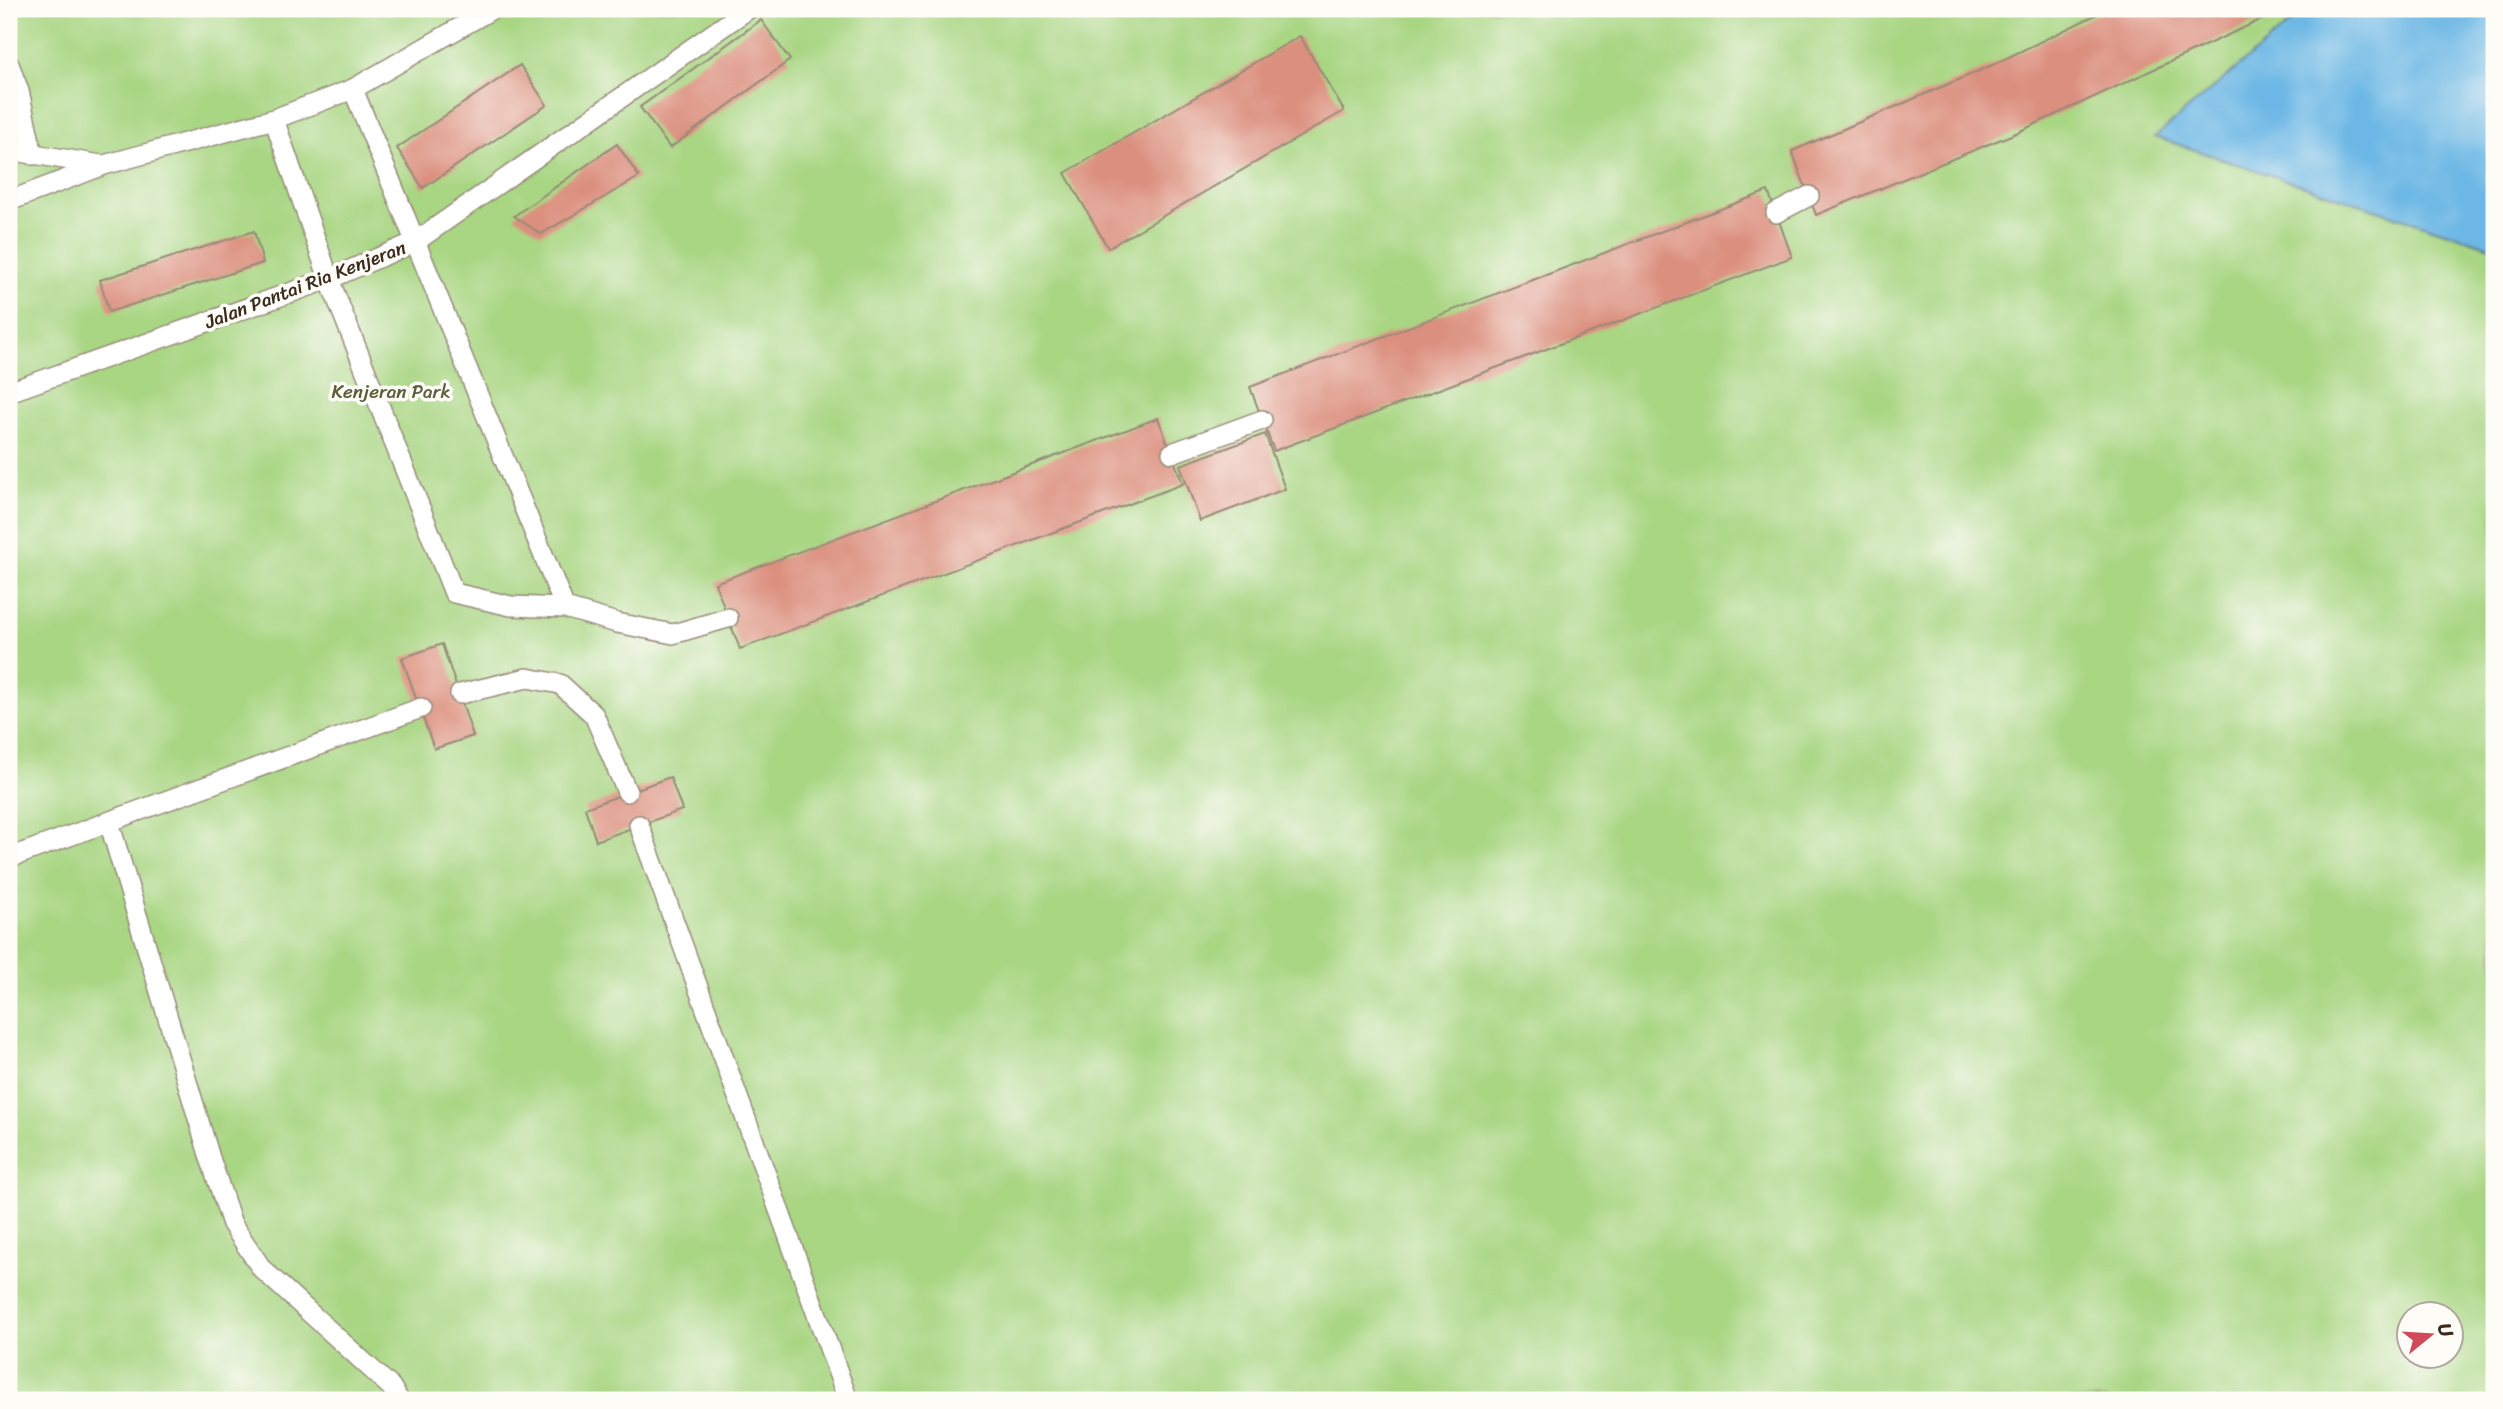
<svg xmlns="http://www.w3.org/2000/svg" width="2503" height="1409" font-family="Sriracha,sans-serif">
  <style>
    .green { fill: #a9d683; stroke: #728050; stroke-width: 2; fill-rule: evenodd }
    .water { fill: #6cb7e5; stroke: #547082; stroke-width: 2 }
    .building { fill: #db8f7e }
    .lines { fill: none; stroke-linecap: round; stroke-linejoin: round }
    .service-casing { stroke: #968a78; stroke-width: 22 }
    .service { stroke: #fff; stroke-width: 19 }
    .labels { text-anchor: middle; stroke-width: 7; stroke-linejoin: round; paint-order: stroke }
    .street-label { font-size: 19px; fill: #3b2a1e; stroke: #fdfcf7 }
    .park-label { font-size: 19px; fill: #5c5e3c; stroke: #fdfcf7 }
  </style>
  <rect width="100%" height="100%" fill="#fdfcf7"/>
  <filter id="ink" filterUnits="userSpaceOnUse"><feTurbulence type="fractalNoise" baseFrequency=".0143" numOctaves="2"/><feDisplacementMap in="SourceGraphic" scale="14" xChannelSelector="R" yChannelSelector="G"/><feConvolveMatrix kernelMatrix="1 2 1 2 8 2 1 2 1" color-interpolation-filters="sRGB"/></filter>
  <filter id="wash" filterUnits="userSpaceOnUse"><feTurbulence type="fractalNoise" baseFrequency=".00686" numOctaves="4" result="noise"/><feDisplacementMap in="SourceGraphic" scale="28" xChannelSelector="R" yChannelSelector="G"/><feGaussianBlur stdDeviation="1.57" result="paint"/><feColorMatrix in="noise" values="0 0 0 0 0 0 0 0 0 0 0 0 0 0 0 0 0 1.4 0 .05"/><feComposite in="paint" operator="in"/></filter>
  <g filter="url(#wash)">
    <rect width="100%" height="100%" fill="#f1ead3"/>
    <path class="green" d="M9 9H2307L2156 137 2494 248V1400H9ZM2408 1314H2450V1356H2408Z"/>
    <path class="water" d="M2307 9H2494V248L2155 137Z"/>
    <g id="blocks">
      <path class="building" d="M2108 9H2284L2016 133 1816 215 1792 151 1988 67Z
        M761 20 790 60 670 148 640 107Z
        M1300 36 1344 111 1108 248 1065 173Z
        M520 65 547 105 423 188 397 148Z
        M617 144 639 177 541 234 514 216Z
        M1768 191 1792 257 1274 451 1250 387Z
        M254 231 263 263 109 312 100 280Z
        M1158 418 1183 484 740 649 715 583Z
        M1265 434 1285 489 1200 521 1180 465Z
        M442 644 473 736 434 749 402 658Z
        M670 777 682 810 596 841 585 808Z"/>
    </g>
  </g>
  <g filter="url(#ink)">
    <use href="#blocks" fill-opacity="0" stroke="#968a78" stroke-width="2"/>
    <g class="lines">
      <g class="service-casing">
        <path id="service" d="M9 64 19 91 33 155
          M353 89 565 608
          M274 119 329 279 454 593 511 606 565 608 617 623 673 634 728 618
          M9 150 101 165
          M9 201 104 165 274 119 353 89 492 9
          M1776 213 1809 196
          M9 392 329 279 415 242 748 9
          M1172 453 1262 420
          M460 694 527 678 560 684 594 715 627 792
          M109 822 210 1158 232 1224 262 1269 391 1387 399 1400
          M639 825 848 1400
          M9 858 421 708"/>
      </g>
      <use href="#service" class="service"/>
    </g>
  </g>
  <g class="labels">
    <g class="street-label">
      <text transform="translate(305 284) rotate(-21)" y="7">Jalan Pantai Ria Kenjeran</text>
    </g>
    <g class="park-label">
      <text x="391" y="398">Kenjeran Park</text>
    </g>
  </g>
  <rect width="2503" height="1409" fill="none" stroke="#fdfcf7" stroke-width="35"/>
  <g transform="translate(2430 1335) rotate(72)"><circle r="33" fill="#fdfcf7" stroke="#afa8a0" stroke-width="2"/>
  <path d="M0-5L12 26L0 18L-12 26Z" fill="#d1495b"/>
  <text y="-10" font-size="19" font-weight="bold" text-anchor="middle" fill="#3b2a1e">U</text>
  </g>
</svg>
